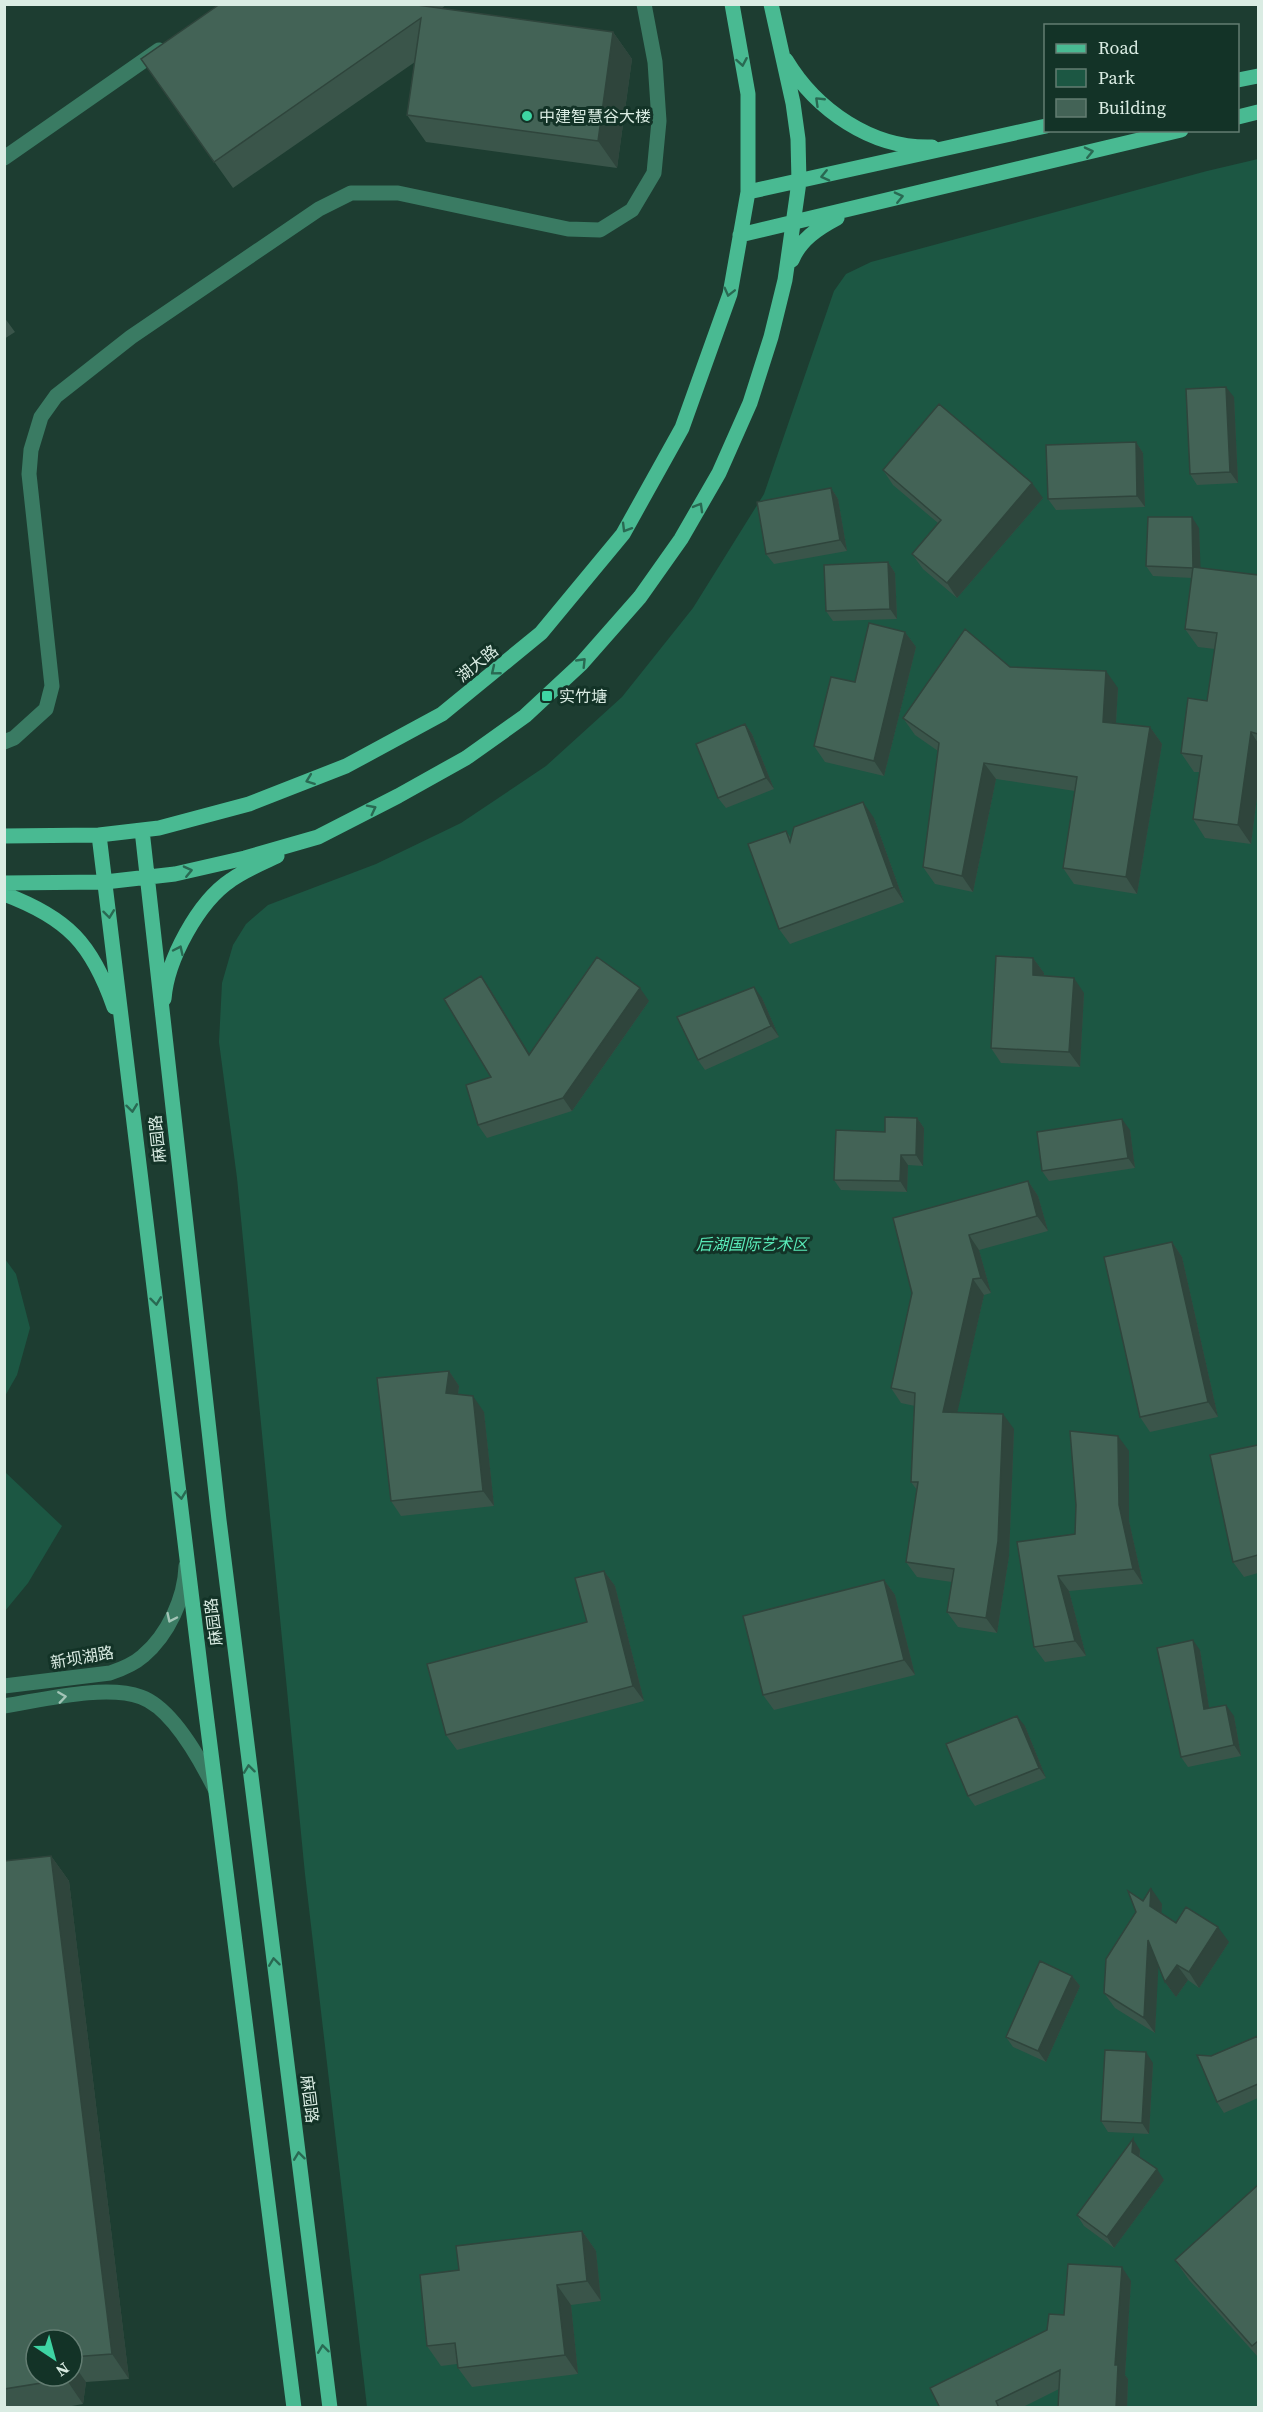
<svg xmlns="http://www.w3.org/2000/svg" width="1263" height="2412" font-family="'Source Serif 4','Noto Sans SC',serif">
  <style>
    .green { fill: #1c5743 }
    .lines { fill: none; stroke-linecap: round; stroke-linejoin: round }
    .minor { stroke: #3a7b63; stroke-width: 15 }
    .major { stroke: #49ba92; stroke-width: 15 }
    .wall { fill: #3a554a; fill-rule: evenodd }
    .shaded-wall { fill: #2f453c }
    .building { fill: #436356; stroke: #2f453c; stroke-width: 1.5 }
    .oneway { stroke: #296952 }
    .oneway2 { stroke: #a2c4b6 }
    .poi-dot { fill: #3ed4a3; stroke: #133327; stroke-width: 2 }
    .labels { text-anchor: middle; stroke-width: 6; stroke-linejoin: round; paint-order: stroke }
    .poi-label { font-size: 16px; fill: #daece3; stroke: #133327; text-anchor: start }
    .street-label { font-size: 16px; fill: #daece3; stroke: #133327 }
    .park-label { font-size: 16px; font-style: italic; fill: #59eab8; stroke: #133327 }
  </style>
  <rect width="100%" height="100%" fill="#1d3d31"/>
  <path class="green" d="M1258 159V2407H367L305 1874 237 1178 219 1042 222 983 233 945 246 924 268 905 376 864 461 823 546 766 622 697 693 608 764 494 834 291 846 274 871 262 1207 171Z
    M5 1259 16 1274 30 1328 17 1375 5 1396Z
    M5 1472 62 1526 28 1583 5 1611Z"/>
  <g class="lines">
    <path class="minor" d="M4 158 159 50
      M4 742 14 738 46 709 52 686 29 474 31 450 41 417 56 396 131 337 319 209 351 193H398L568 229 600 230 632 210 654 173 659 121 655 62 644 4
      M4 1686 110 1673C122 1669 134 1664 143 1656 168 1635 185 1598 186 1566
      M4 1706C43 1700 105 1684 141 1697 172 1708 201 1761 215 1789"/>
    <path class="major" d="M786 60C816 110 872 149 932 147
      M1238 80 1258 76
      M1238 117 1258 112
      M748 192 1046 126
      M740 235 1181 130
      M792 260C800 240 818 228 837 218
      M142 830 219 1520 330 2408
      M99 835 202 1682 294 2408
      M4 836 99 835 159 828 249 804 346 766 442 714 541 633 623 534 682 428 730 294 748 192V94L732 4
      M4 883 105 882 175 874 245 858 318 837 398 796 466 758 525 716 581 664 640 597 681 539 719 473 750 403 771 337 785 280 799 182 798 139 793 103 771 4
      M4 894C68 918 92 944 114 1007
      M164 999C167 960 198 902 231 880 245 870 262 863 277 856"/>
  </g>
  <path class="wall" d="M220 4H447L441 9 613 32 632 59 617 168 426 142 407 115 415 62 233 188 141 59Z
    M4 317 15 332 4 339Z
    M1234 397 1238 483 1197 485 1190 474Z
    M1136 442 1143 453 1145 507 1056 510 1048 499Z
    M883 470 1043 498 957 598 923 569 912 554 938 523 893 485Z
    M831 488 838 499 847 551 774 564 766 554Z
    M1199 528 1200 568 1258 575V789L1251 844 1205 838 1193 819 1200 772H1194L1181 753 1207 701 1215 649 1198 647 1185 629 1192 578 1153 576 1146 566Z
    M888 562 895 573 897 619 833 621 826 611Z
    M905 632 916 647 884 776 825 762 814 746 855 682Z
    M1010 667 1118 688 1116 723 1150 727 1162 744 1137 894 1074 884 1063 868 1075 791 996 779 973 892 935 884 923 867 938 751 915 735 903 718Z
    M745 724 752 734 774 789 726 808 718 798Z
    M874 818 904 902 790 944 779 929 786 831 791 838Z
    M1033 958 1044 973V976L1084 993 1080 1067 1001 1063 991 1048Z
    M481 976 490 989 529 1054 649 1001 572 1111 487 1138 478 1125 491 1077Z
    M762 998 779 1037 705 1070 698 1060Z
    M917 1118 924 1128 923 1166 908 1165 907 1192 841 1190 834 1180 885 1132Z
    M1130 1130 1135 1168 1049 1181 1042 1171Z
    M1028 1181 1038 1196 1048 1231 979 1250 991 1293 984 1295 957 1412 1014 1429 1009 1556 997 1633 958 1627 947 1612 952 1582 917 1577 906 1562 917 1490 911 1482 915 1406 901 1403 891 1388 912 1293 893 1218Z
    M1172 1242 1182 1257 1218 1417 1150 1432 1140 1417Z
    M449 1371 459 1386 458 1394 484 1412 494 1506 401 1516 391 1501Z
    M1258 1445V1573L1244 1577 1233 1562Z
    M1129 1451V1521L1143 1584 1069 1591 1086 1656 1045 1662 1034 1647 1017 1542 1075 1534Z
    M604 1571 615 1586 644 1701 457 1750 446 1735 587 1622Z
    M884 1580 895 1595 915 1675 774 1710 763 1695Z
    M1200 1650 1209 1708 1234 1716 1241 1756 1188 1767 1181 1757Z
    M1025 1726 1046 1778 975 1806 968 1796Z
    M51 1856 69 1881 129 2379 86 2382 83 2404 61 2408H4V1861ZM72 2340V2376H36Z
    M1143 1901 1162 1904 1161 1913 1176 1923 1229 1942 1199 1988 1188 1980 1176 1997 1165 1982 1158 1965 1155 2033 1115 2008 1104 1993Z
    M1072 1976 1080 1986 1046 2062 1013 2047 1006 2037Z
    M1258 2036V2098L1224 2113 1217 2102 1211 2056Z
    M1153 2063 1149 2134 1108 2132 1101 2121Z
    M1140 2150V2157L1164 2180 1114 2248 1084 2226 1077 2215Z
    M1258 2185V2357L1189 2280 1175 2260Z
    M582 2231 596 2251 601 2301 571 2305 578 2374 472 2387 458 2368 457 2364 441 2366 427 2346 459 2270Z
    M1131 2281 1125 2375 1128 2379 1127 2408H1058L1059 2389 1021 2408H940L1047 2330 1064 2315Z"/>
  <path class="shaded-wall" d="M613 32 632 59 617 168 598 141Z
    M1226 387 1234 397 1238 483 1230 472Z
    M1136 442 1143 453 1145 507 1137 496Z
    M1032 483 1043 498 957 598 947 583Z
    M831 488 838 499 847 551 840 540Z
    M1192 517 1199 528 1201 578 1193 568Z
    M888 562 895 573 897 619 890 609Z
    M905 632 916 647 884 776 874 761Z
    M1106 671 1118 688 1115 738 1103 722Z
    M745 724 752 734 774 789 766 778Z
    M1150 727 1162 744 1137 894 1126 877Z
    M1251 732 1258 743V789L1251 844 1238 825Z
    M984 763 996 779 973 892 962 876Z
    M863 802 874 818 904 902 894 887Z
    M1033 958 1044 973 1043 990 1033 975Z
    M481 976 490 989 538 1068 529 1055Z
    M1074 978 1084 993 1080 1067 1069 1052Z
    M754 987 762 998 779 1037 771 1026Z
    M640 988 649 1001 572 1111 563 1098Z
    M917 1118 924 1128 923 1166 916 1155Z
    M1122 1119 1130 1130 1135 1168 1128 1158Z
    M901 1155 908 1165 907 1192 900 1181Z
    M1028 1181 1038 1196 1048 1231 1037 1216Z
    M969 1235 979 1250 991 1293 981 1278Z
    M1172 1242 1182 1257 1218 1417 1208 1402Z
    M973 1279 984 1295 954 1427 943 1412Z
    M449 1371 459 1386 456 1408 446 1393Z
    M473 1396 484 1412 494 1506 483 1491Z
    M1003 1414 1014 1429 1009 1556 997 1633 986 1618Z
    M1118 1436 1129 1451V1521L1143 1584 1133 1569 1119 1505Z
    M604 1571 615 1586 644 1701 633 1686Z
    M1058 1576 1069 1591 1086 1656 1075 1641Z
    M884 1580 895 1595 915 1675 904 1660Z
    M1193 1640 1200 1650 1211 1720 1204 1709Z
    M1226 1705 1234 1716 1241 1756 1234 1745Z
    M1017 1716 1025 1726 1046 1778 1039 1768Z
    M51 1856 69 1881 129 2379 112 2354Z
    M1151 1888 1162 1904 1161 1921 1150 1906Z
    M1218 1927 1229 1942 1199 1988 1189 1972Z
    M1148 1940 1159 1956 1155 2033 1144 2018Z
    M1177 1965 1188 1980 1176 1997 1165 1982Z
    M1072 1976 1080 1986 1046 2062 1038 2051Z
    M1146 2052 1153 2063 1149 2134 1142 2123Z
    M1133 2139 1140 2150 1139 2162 1132 2152Z
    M1157 2169 1164 2180 1114 2248 1107 2237Z
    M582 2231 596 2251 601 2301 587 2281Z
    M1122 2267 1131 2281 1125 2375 1128 2379 1127 2408H1116L1115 2365Z
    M557 2285 571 2305 578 2374 565 2355Z
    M72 2362 86 2382 83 2404 66 2379V2376H72Z"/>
  <path class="building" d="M220 4H410L613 32 598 141 407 115 421 18 214 162 141 59Z
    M1226 387 1230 472 1190 474 1186 389Z
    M939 404 1032 483 947 583 912 554 941 520 883 470Z
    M1136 442 1137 496 1048 499 1046 445Z
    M831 488 840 540 766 554 757 502Z
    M1148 517H1192L1193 568 1146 566Z
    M888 562 890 609 826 611 824 565Z
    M1193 567 1258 575V734L1251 732 1238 825 1193 819 1202 756 1181 753 1188 698 1207 701 1217 633 1185 629Z
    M869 623 905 632 874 761 814 746 831 677 855 682Z
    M965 629 1010 667 1106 671 1103 722 1150 727 1126 877 1063 868 1077 777 984 763 962 876 923 867 939 743 903 718Z
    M745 724 766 778 718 798 696 744Z
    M863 802 894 887 779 929 748 844 786 831 790 842 794 827Z
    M996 956 1033 958V975L1074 978 1069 1052 991 1048Z
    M597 957 640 988 563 1098 478 1125 466 1085 491 1077 444 999 481 976 529 1055Z
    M754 987 771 1026 698 1060 677 1017Z
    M885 1117 917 1118 916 1155H901L900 1181 834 1180 836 1130 885 1132Z
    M1122 1119 1128 1158 1042 1171 1037 1132Z
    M1028 1181 1037 1216 969 1235 981 1278 973 1279 943 1412 1003 1414 998 1541 986 1618 947 1612 954 1569 906 1562 918 1482H911L915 1393 891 1388 912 1293 893 1218Z
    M1172 1242 1208 1402 1140 1417 1104 1257Z
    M449 1371 446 1393 473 1396 483 1491 391 1501 377 1378Z
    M1070 1431 1118 1436 1119 1505 1133 1569 1058 1576 1075 1641 1034 1647 1017 1542 1075 1534 1076 1505Z
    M1258 1445V1555L1233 1562 1210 1455Z
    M604 1571 633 1686 446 1735 427 1664 587 1622 575 1578Z
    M884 1580 904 1660 763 1695 743 1616Z
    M1193 1640 1204 1709 1226 1705 1234 1745 1181 1757 1157 1648Z
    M1017 1716 1039 1768 968 1796 946 1744Z
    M51 1856 112 2354 72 2357V2340H36V2376H66V2379L4 2389V1861Z
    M1151 1888 1150 1906 1176 1923 1186 1907 1218 1927 1189 1972 1177 1965 1165 1982 1148 1940 1144 2018 1104 1993 1106 1959 1136 1912 1128 1891 1143 1901Z
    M1040 1961 1072 1976 1038 2051 1006 2037Z
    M1258 2036V2084L1217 2102 1197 2055 1211 2056Z
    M1105 2050 1146 2052 1142 2123 1101 2121Z
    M1133 2139 1132 2152 1157 2169 1107 2237 1077 2215Z
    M1258 2185V2341L1252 2346 1175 2260Z
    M582 2231 587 2281 557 2285 565 2355 458 2368 455 2343 427 2346 420 2275 459 2270 456 2246Z
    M1068 2264 1122 2267 1115 2365H1118L1116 2408H1058L1060 2370 996 2401 999 2408H940L930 2388 1047 2330 1049 2314 1064 2315Z"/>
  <defs><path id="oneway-chevron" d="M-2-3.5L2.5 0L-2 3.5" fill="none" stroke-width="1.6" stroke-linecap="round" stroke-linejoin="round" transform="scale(1.5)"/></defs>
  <g class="oneway">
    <use href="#oneway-chevron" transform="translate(742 62) rotate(80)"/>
    <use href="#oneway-chevron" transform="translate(819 101) rotate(-136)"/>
    <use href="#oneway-chevron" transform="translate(1089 152) rotate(-13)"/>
    <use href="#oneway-chevron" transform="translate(825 176) rotate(167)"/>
    <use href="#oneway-chevron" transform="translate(899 197) rotate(-13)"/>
    <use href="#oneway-chevron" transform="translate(729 292) rotate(104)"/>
    <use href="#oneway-chevron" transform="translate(699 507) rotate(-60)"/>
    <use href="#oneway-chevron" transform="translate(626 528) rotate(121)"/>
    <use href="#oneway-chevron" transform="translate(582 662) rotate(-46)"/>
    <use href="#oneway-chevron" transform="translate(495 671) rotate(141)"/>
    <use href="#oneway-chevron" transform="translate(310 780) rotate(159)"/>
    <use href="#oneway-chevron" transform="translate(372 809) rotate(-27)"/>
    <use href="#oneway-chevron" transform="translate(188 871) rotate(-13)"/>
    <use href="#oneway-chevron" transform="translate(109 914) rotate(83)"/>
    <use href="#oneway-chevron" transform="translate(179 950) rotate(-65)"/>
    <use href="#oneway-chevron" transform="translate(132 1108) rotate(83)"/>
    <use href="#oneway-chevron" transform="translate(156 1301) rotate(83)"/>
    <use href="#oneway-chevron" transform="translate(181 1495) rotate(83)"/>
    <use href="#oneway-chevron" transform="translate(249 1769) rotate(-97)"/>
    <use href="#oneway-chevron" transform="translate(274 1962) rotate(-97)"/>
    <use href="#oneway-chevron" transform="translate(299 2156) rotate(-97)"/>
    <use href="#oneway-chevron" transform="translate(323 2349) rotate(-97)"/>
  </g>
  <g class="oneway2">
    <use href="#oneway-chevron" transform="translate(171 1618) rotate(115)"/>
    <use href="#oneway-chevron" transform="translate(62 1697) rotate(-8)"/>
  </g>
  <g class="poi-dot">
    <circle cx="527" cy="116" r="6"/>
    <rect x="541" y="690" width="12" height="12" rx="3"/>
  </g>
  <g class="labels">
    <g class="poi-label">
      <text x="539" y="122">中建智慧谷大楼</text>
      <text x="559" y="702">实竹塘</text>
    </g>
    <g class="street-label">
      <text transform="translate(477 663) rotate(-39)" y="6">湖大路</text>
      <text transform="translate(157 1139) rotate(-96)" y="6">麻园路</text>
      <text transform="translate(213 1622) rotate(-97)" y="6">麻园路</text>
      <text transform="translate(82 1657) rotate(-10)" y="6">新坝湖路</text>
      <text transform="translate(310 2099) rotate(83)" y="6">麻园路</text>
    </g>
    <g class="park-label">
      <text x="752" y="1250">后湖国际艺术区</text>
    </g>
  </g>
  <rect width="1263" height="2412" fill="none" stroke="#daece3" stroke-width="12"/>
  <rect x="1044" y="24" width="195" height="108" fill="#133327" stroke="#637d72" stroke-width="1.5"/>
  <rect x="1056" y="44" width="30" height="9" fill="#49ba92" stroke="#637d72" stroke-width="1.5"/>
  <text x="1098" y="54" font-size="18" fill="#daece3">Road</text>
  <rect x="1056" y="69" width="30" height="18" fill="#1c5743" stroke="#637d72" stroke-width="1.5"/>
  <text x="1098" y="84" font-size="18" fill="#daece3">Park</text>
  <rect x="1056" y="99" width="30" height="18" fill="#436356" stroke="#637d72" stroke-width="1.5"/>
  <text x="1098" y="114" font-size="18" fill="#daece3">Building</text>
  <g transform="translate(54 2358) rotate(144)"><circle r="28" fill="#133327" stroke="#637d72" stroke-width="1.5"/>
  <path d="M0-4.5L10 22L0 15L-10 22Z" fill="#3ed4a3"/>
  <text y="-9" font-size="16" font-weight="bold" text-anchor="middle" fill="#daece3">N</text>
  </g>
</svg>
